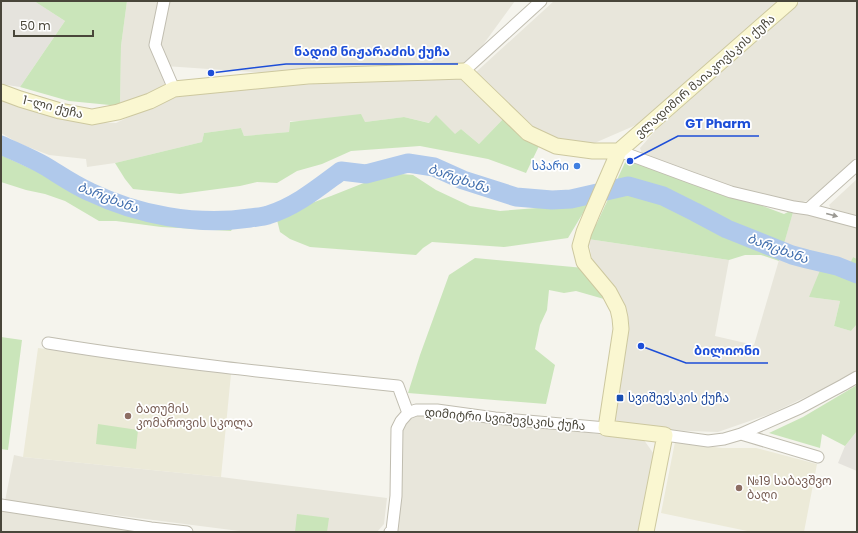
<svg xmlns="http://www.w3.org/2000/svg" width="858" height="533" font-family="Poppins,'Noto Sans Georgian',sans-serif">
  <style>
    .residential { fill: #e8e6db }
    .industrial { fill: #e5e3dd }
    .education { fill: #ecead8 }
    .green { fill: #cae5ba }
    .lines { fill: none; stroke-linecap: round; stroke-linejoin: round }
    .river { stroke: #b0c9eb; stroke-width: 19 }
    .street-casing { stroke: #c0bdb0; stroke-width: 13 }
    .secondary-casing { stroke: #cdc89f; stroke-width: 17 }
    .street { stroke: #fff; stroke-width: 11 }
    .secondary { stroke: #faf7d1; stroke-width: 15 }
    .oneway { fill: #9b9993 }
    .shop-dot { fill: #3f7fe0; stroke: #fff; stroke-width: 1.5 }
    .transit-dot { fill: #1a4fb4; stroke: #fff; stroke-width: 1.5 }
    .education-dot { fill: #8d6e63; stroke: #fff; stroke-width: 1.5 }
    .labels { text-anchor: middle; stroke-width: 3.5; stroke-linejoin: round; paint-order: stroke }
    .street-label { font-size: 12px; fill: #49463a; stroke: #fff }
    .shop-label { font-size: 12px; fill: #366cbe; stroke: #fff; text-anchor: end }
    .transit-label { font-size: 12px; fill: #164399; stroke: #fff; text-anchor: start }
    .education-label { font-size: 12px; fill: #785e54; stroke: #fff; text-anchor: start }
    .water-label { font-size: 13px; font-style: italic; fill: #3d6bac; stroke: #fff }
    .leader { fill: none; stroke: #1d4ed8; stroke-width: 1.5 }
    .callout-dot { fill: #1d4ed8; stroke: #fff; stroke-width: 1.5 }
    .callout-label { font-size: 13px; text-anchor: middle; font-weight: bold; fill: #1d4ed8; stroke: #fff; stroke-width: 3.5; stroke-linejoin: round; paint-order: stroke }
  </style>
  <rect width="100%" height="100%" fill="#f5f4ed"/>
  <path class="residential" d="M127 1H160L153 46 166 89 120 106 121 46Z
    M165 1 239 2 515 1 464 71 308 76 165 66 155 45Z
    M554 1H778L643 122 590 145 555 140 529 126 475 73Z
    M801 1H857V157L809 200 793 205 737 191 644 159 640 148 655 131Z
    M455 74 467 79 505 117 479 144 461 129 455 135 430 123 404 117 365 122 290 121 289 132 244 136 241 128 204 133 202 142 115 163 87 167 86 159 49 155 18 143 1 133V98L84 122 116 123 174 96 200 92Z
    M857 179V218L832 211 829 205Z
    M794 209 857 224V259L853 257 848 270 837 266 809 297 840 301 834 326 851 331 857 324V370L848 377 770 414 718 432 635 429 611 424 626 320 619 295 592 259 588 239 729 260 715 336 754 345Z
    M439 413 644 440 658 460 641 532H393L399 495 403 426 412 415Z
    M14 455 23 457 221 477 387 498 384 524 377 532H247L5 501Z
    M1 508 172 532H1Z"/>
  <path class="industrial" d="M1 1H34L65 21 20 87 1 84Z
    M857 431V471L838 463 845 446Z"/>
  <path class="education" d="M38 348 231 374 221 477 23 457Z
    M675 442 722 448H756L817 464 804 532H752L661 513Z"/>
  <path class="green" d="M34 1H127L121 46 120 106 69 101 20 87 65 21Z
    M361 114 365 122 404 117 429 123 436 115 455 134 461 129 479 144 505 117 539 146 526 173 488 159 420 146 351 151 322 164 297 171 277 183 257 182 240 186 180 194 133 189 125 179 115 163 202 142 204 133 241 128 244 136 289 132 290 122Z
    M1 155 129 214 180 220 235 224 231 231 161 227 116 221H99L65 201 45 194 26 190 1 182Z
    M628 156 784 214 794 209 779 261 761 255H745L729 260 588 239 590 231 597 223Z
    M389 173 413 175 436 190 470 206 500 211 537 208 592 198 568 238 504 247 432 242 423 248 416 255 310 247 290 239 280 232 276 216 331 196Z
    M853 257 857 259V324L851 331 834 326 840 301 809 297 823 263 837 266 847 270Z
    M475 258 584 268 587 275 604 299 576 291 564 293 549 290 547 310 540 325 535 349 555 365 546 404 408 393 420 355 449 275Z
    M1 337 22 340 8 450 1 449Z
    M857 385V431L845 446 822 434 820 448 769 433 803 417Z
    M98 424 138 430 136 449 96 444Z
    M297 514 329 518 327 532H295Z"/>
  <g class="lines">
    <path class="river" d="M1 145C16 152 31 158 45 166 60 175 74 185 90 192 138 215 196 226 250 218 256 217 262 217 268 215 295 207 318 188 341 171L366 174 408 163 434 167 463 180 516 197 552 200 571 199 628 186 663 196 695 212 727 229 792 255 807 259 837 266 857 274"/>
    <g class="street-casing">
      <path id="street" d="M164 1 155 45 174 89
        M464 71 541 1
        M619 151 692 178 731 192 794 207 808 209 857 222
        M808 209 857 165
        M48 343C164 362 281 374 398 386L408 413
        M741 434 818 457
        M665 435 708 441 724 439 741 434 800 408 843 385 857 377
        M1 505 151 528 187 532
        M390 532 392 530 396 496 397 429 401 421 408 413 416 410H437L495 418 606 428"/>
    </g>
    <g class="secondary-casing">
      <path id="secondary" d="M1 92 20 99 60 111 92 117 118 112 150 101 174 89 308 76 464 71 528 133 556 146 593 151H619
        M646 532 665 435 606 428 621 329 620 318 618 309 609 292 584 262 580 246 584 232 592 213 619 151 790 1"/>
    </g>
    <use href="#street" class="street"/>
    <use href="#secondary" class="secondary"/>
  </g>
  <defs><path id="oneway-solid" d="M-6-.8H1V-3.2L6.5 0L1 3.2V.8H-6Z"/></defs>
  <use class="oneway" href="#oneway-solid" transform="translate(832 215) rotate(15)"/>
  <circle class="shop-dot" cx="577" cy="166" r="4"/>
  <rect class="transit-dot" x="616" y="394" width="8" height="8" rx="2"/>
  <g class="education-dot">
    <circle cx="128" cy="416" r="4"/>
    <circle cx="739" cy="488" r="4"/>
  </g>
  <g class="labels">
    <g class="street-label">
      <text transform="translate(705 76) rotate(-41)" y="4">ვლადიმირ მაიაკოვსკის ქუჩა</text>
      <text transform="translate(53 107) rotate(14)" y="4">1-ლი ქუჩა</text>
      <text transform="translate(505 419) rotate(5)" y="4">დიმიტრი სვიშევსკის ქუჩა</text>
    </g>
    <g class="shop-label">
      <text x="569" y="170">სპარი</text>
    </g>
    <g class="transit-label">
      <text x="628" y="402">სვიშევსკის ქუჩა</text>
    </g>
    <g class="education-label">
      <text x="136" y="413">ბათუმის<tspan x="136" dy="14">კომაროვის სკოლა</tspan></text>
      <text x="747" y="485">№19 საბავშვო<tspan x="747" dy="14">ბაღი</tspan></text>
    </g>
    <g class="water-label">
      <text transform="translate(459 178) rotate(19)" y="5">ბარცხანა</text>
      <text transform="translate(108 197) rotate(21)" y="5">ბარცხანა</text>
      <text transform="translate(778 248) rotate(20)" y="5">ბარცხანა</text>
    </g>
  </g>
  <path class="leader" d="M211 73L286 64H458M630 161L678 136H759M641 346L686 363H768"/>
  <g class="callout-dot">
    <circle cx="211" cy="73" r="4"/>
    <circle cx="630" cy="161" r="4"/>
    <circle cx="641" cy="346" r="4"/>
  </g>
  <g class="callout-label">
    <text x="372" y="56">ნადიმ ნიჟარაძის ქუჩა</text>
    <text x="718" y="128">GT Pharm</text>
    <text x="727" y="355">ბილიონი</text>
  </g>
  <rect width="858" height="533" fill="none" stroke="#49463a" stroke-width="4"/>
  <path d="M14 30v6h79v-6" fill="none" stroke="#49463a" stroke-width="2"/>
  <text x="20" y="30" font-size="12" fill="#49463a" stroke="#ffffff" stroke-width="3" paint-order="stroke">50 m</text>
</svg>
